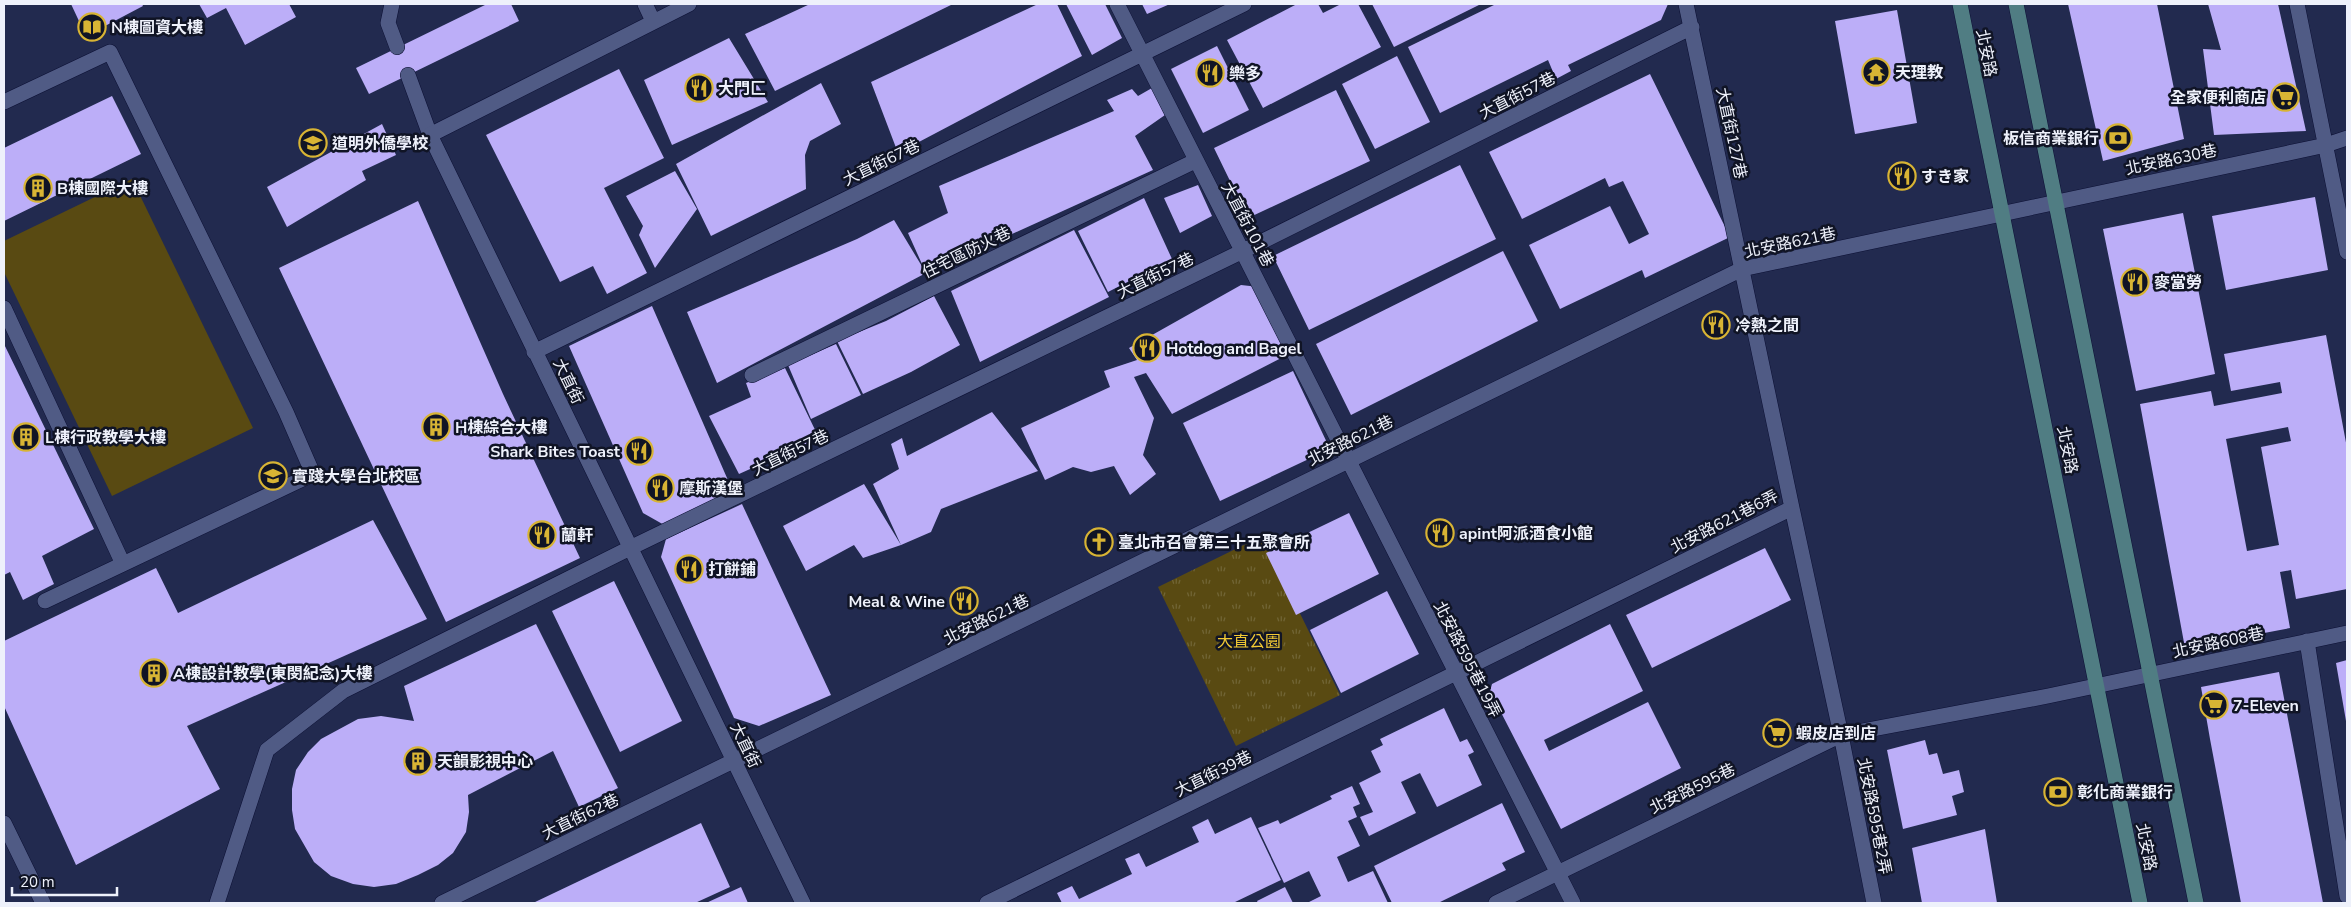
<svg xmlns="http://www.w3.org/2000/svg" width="2351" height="907" font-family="'Nunito Sans','Noto Sans TC','Noto Sans JP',sans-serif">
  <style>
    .grass { fill: #594a12 }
    .park { fill: url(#park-tufts) }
    .building { fill: #bcaef8; fill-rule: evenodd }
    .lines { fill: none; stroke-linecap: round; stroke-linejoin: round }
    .lane-casing { stroke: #0c1034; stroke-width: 16 }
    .street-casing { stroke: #0c1034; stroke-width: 16 }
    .secondary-casing { stroke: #0c1034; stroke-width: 16 }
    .lane { stroke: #505b85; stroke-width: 15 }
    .street { stroke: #505b85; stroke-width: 15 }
    .secondary { stroke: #507d83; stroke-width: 15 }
    .labels { text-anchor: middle; stroke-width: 5; stroke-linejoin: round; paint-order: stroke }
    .poi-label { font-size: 16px; font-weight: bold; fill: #eef1fb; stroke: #101425; text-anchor: start }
    .street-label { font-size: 16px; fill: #eef1fb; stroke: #101425 }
    .park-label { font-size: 16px; fill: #f2c934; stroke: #101425 }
  </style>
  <defs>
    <pattern id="park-tufts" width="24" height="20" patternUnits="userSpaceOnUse" patternTransform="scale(1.25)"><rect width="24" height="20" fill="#594a12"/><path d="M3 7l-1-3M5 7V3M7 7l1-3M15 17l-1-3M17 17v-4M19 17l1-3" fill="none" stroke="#716535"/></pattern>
  </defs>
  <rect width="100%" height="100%" fill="#222a4f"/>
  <path class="grass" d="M132 179 253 428 112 496 4 272V241Z"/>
  <path class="park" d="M1262 536 1340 695 1236 746 1158 587Z"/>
  <path class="building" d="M71 4H142L143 6 86 36Z
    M199 4H289L296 17 245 45 226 8 207 18Z
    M487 4H511L519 21 369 94 356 68Z
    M810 4H953L775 91 745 34Z
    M1038 4H1057L1082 56 898 153 871 82Z
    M1066 4H1105L1122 38 1092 55Z
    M1142 4H1170L1147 14Z
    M1297 4H1318L1323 13 1341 4H1358L1381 47 1263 108 1227 40Z
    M1372 4H1481L1394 47Z
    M1496 4H1668L1661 20 1568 65 1571 71 1556 79 1548 60 1440 113 1408 47Z
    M2068 4H2157L2184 139 2103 161Z
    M2208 4H2278L2306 131 2214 135 2203 49 2221 50Z
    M1897 10 1917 123 1855 134 1835 21Z
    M729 38 768 102 672 145 644 80Z
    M1217 46 1249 110 1203 133 1171 69Z
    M1397 56 1430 122 1375 149 1342 84Z
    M619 69 664 158 604 188 647 273 607 294 593 266 560 282 486 135Z
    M1650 74 1730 237 1645 278 1642 270 1560 309 1529 245 1610 206 1629 244 1649 234 1623 181 1609 187 1605 178 1522 219 1489 152Z
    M821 83 841 124 810 141 805 155 806 189 711 236 676 164Z
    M1152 88 1165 115 1135 136 1153 170 926 273 908 233 948 213 939 186 1114 111 1107 100 1132 89 1138 96Z
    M1336 90 1370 161 1248 218 1214 148Z
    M112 96 141 154 4 221V148Z
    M382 124 396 155 362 171 366 180 287 227 267 187Z
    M1460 165 1496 239 1309 330 1273 256Z
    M675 171 697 209 655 268 639 235 643 226 626 196Z
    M1198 185 1212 216 1180 233 1164 198Z
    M2315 197 2328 270 2226 290 2212 216Z
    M1144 198 1172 259 1108 292 1078 231Z
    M418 201 503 394 580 558 446 622 279 268Z
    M2183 213 2215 374 2136 391 2103 229Z
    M894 220 926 273 717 383 687 312 857 239Z
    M1074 230 1109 297 980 362 951 291Z
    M1503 251 1538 321 1351 415 1316 344Z
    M1241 285 1259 287 1291 353 1172 414 1146 373 1134 377 1154 418 1143 455 1156 474 1130 495 1114 466 1091 472 1073 467 1045 480 1021 428 1110 387 1104 371 1137 360 1129 348Z
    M934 296 960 345 911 372 863 394 837 341 886 321Z
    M652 306 734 494 666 526 643 513 569 346Z
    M2326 335 2347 448V589L2296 599 2291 570 2280 572 2290 628 2185 648 2140 404 2211 391 2214 406 2282 393 2280 382 2231 391 2224 354ZM2288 427 2291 441 2261 447 2279 545 2247 551 2226 439Z
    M4 344 94 529 42 556 54 584 23 600 10 572 4 575Z
    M836 344 861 395 811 419 788 365Z
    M785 368 819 438 739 474 709 416 751 397 746 383Z
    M1293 371 1330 449 1220 501 1183 423Z
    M992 412 1038 471 941 509 931 532 901 545 873 484 899 469 891 444 902 438 907 456Z
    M864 484 901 545 863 558 854 545 806 571 783 526Z
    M742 504 831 695 759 726 734 718 661 557 666 539Z
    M1349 513 1379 574 1296 615 1266 553Z
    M373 520 427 619 187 726 220 789 76 865 4 706V641L156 568 178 613Z
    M1765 548 1791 600 1652 668 1626 615Z
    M614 581 682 721 620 752 552 611Z
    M1387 591 1419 654 1341 693 1310 630Z
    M536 624 618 788 579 807 553 751 468 795 469 812 466 832 453 853 438 865 418 875 396 884 374 887 353 884 331 876 314 862 295 829 292 810V789L296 770 308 752 321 739 358 719 381 716 414 721 404 686Z
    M1610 624 1643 691 1544 740 1549 751 1648 702 1681 768 1561 829 1490 691 1492 684Z
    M2347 660V720L2346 721 2336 663Z
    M2279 672 2309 829 2323 903H2241L2210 739 2201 687Z
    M1444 708 1460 742 1467 739 1474 752 1468 755 1482 785 1437 807 1420 773 1401 782 1416 813 1369 836 1360 817 1373 812 1359 783 1381 772 1371 751 1383 745 1380 739Z
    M1925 740 1929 755 1937 753 1943 774 1959 770 1964 792 1952 796 1957 815 1903 829 1887 750Z
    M1352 786 1360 804 1353 807 1357 817 1348 821 1360 846 1337 857 1348 882 1373 871 1388 903H1307L1321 896 1309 871 1284 883 1258 828 1278 820 1280 824 1332 799 1330 796Z
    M1502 803 1525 852 1502 863 1506 870 1438 903H1392L1374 866Z
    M1251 817 1281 880 1233 903H1062L1057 893 1072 886 1079 899 1132 874 1125 859 1139 853 1146 867 1199 842 1192 827 1208 819 1215 834Z
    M701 823 730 887 695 903H533Z
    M1985 829 1997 903H1922L1912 848Z
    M741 887 748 903H706Z
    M1285 887 1293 903H1258L1257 901Z"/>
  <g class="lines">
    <g class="lane-casing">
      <path id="lane" d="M392 4 388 23 397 47
        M408 75 430 135
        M4 102 110 52 286 412 313 474 45 601
        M4 308 123 564"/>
    </g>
    <g class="street-casing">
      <path id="street" d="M645 4 653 21
        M689 4 430 135 803 903
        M1117 4 1573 903
        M2297 4 2347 252
        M534 352 1244 4
        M752 375 1195 161
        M1792 508 1841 735 1874 903
        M2307 641 2347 896
        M4 823 43 903
        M217 903 267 750 343 691 630 548 1243 251 1692 27
        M442 903 1742 269 2326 145 2347 138
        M987 903 1792 508 1686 4
        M1496 903 1841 735 2048 696 2347 633"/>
    </g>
    <g class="secondary-casing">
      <path id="secondary" d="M1960 4 2140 903
        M2016 4 2196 903"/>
    </g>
    <use href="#lane" class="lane"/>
    <use href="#street" class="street"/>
    <use href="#secondary" class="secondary"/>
  </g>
  <defs>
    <g id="library-ring" transform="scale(1.4375)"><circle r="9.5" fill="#101425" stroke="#d8b434" stroke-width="1.5"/><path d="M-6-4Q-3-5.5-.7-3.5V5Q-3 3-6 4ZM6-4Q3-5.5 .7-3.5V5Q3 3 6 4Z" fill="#d8b434"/></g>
    <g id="temple-ring" transform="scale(1.4375)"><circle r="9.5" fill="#101425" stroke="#d8b434" stroke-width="1.5"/><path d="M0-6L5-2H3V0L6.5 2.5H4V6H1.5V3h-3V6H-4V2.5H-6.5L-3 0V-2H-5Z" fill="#d8b434"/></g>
    <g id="restaurant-ring" transform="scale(1.4375)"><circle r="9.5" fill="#101425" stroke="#d8b434" stroke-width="1.5"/><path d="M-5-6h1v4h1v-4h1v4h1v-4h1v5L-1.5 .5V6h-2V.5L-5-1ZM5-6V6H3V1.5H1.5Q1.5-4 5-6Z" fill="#d8b434"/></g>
    <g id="supermarket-ring" transform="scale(1.4375)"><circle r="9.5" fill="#101425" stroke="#d8b434" stroke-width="1.5"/><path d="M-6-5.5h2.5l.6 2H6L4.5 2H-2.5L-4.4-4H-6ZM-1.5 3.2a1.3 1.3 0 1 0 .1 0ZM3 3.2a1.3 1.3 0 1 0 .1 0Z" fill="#d8b434"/></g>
    <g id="bank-ring" transform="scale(1.4375)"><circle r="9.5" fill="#101425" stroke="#d8b434" stroke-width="1.5"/><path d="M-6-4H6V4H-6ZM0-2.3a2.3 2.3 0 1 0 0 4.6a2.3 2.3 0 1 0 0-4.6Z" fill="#d8b434"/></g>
    <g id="school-ring" transform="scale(1.4375)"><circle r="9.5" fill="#101425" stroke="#d8b434" stroke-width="1.5"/><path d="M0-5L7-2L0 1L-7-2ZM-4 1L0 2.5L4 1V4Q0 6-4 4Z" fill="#d8b434"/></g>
    <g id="building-ring" transform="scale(1.4375)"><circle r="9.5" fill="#101425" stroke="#d8b434" stroke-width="1.5"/><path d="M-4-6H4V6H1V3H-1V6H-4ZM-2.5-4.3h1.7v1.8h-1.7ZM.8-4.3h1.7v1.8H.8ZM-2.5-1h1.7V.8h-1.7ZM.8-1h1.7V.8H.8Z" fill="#d8b434"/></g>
    <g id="university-ring" transform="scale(1.4375)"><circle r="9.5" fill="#101425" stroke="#d8b434" stroke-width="1.5"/><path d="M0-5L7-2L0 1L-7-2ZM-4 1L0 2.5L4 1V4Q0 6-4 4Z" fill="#d8b434"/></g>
    <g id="church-ring" transform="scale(1.4375)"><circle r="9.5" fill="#101425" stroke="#d8b434" stroke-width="1.5"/><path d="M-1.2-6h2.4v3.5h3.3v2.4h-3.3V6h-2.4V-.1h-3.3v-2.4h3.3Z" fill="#d8b434"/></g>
  </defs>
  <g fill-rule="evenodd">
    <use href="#library-ring" x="92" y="27"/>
    <use href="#temple-ring" x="1876" y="72"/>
    <use href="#restaurant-ring" x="1210" y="73"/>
    <use href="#restaurant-ring" x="699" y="88"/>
    <use href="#supermarket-ring" x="2285" y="97"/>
    <use href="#bank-ring" x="2118" y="138"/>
    <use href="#school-ring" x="313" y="143"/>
    <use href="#restaurant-ring" x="1902" y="176"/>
    <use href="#building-ring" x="38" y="188"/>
    <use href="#restaurant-ring" x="2135" y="282"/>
    <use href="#restaurant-ring" x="1716" y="325"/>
    <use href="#restaurant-ring" x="1147" y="348"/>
    <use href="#building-ring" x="436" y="427"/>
    <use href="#building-ring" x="26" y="437"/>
    <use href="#restaurant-ring" x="639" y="451"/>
    <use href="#university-ring" x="273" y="476"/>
    <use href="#restaurant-ring" x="660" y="488"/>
    <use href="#restaurant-ring" x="1440" y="533"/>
    <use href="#restaurant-ring" x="542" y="535"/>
    <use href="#church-ring" x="1099" y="542"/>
    <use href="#restaurant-ring" x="689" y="569"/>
    <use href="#restaurant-ring" x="964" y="601"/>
    <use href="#building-ring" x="154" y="673"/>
    <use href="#supermarket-ring" x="2214" y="705"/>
    <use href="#supermarket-ring" x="1777" y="733"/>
    <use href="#building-ring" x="418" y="761"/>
    <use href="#bank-ring" x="2058" y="792"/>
  </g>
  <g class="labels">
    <g class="poi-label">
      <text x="111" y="33">N棟圖資大樓</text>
      <text x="1895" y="78">天理教</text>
      <text x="1229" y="79">樂多</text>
      <text x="718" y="94">大門匚</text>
      <text x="2266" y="103" text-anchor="end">全家便利商店</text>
      <text x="2099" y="144" text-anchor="end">板信商業銀行</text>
      <text x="332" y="149">道明外僑學校</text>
      <text x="1921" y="182">すき家</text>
      <text x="57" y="194">B棟國際大樓</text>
      <text x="2154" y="288">麥當勞</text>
      <text x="1735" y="331">冷熱之間</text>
      <text x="1166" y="354">Hotdog and Bagel</text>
      <text x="455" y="433">H棟綜合大樓</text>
      <text x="45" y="443">L棟行政教學大樓</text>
      <text x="620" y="457" text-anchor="end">Shark Bites Toast</text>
      <text x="292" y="482">實踐大學台北校區</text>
      <text x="679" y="494">摩斯漢堡</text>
      <text x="1459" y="539">apint阿派酒食小館</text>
      <text x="561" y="541">蘭軒</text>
      <text x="1118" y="548">臺北市召會第三十五聚會所</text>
      <text x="708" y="575">打餅鋪</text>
      <text x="945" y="607" text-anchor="end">Meal &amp; Wine</text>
      <text x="173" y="679">A棟設計教學(東閔紀念)大樓</text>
      <text x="2233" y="711">7-Eleven</text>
      <text x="1796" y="739">蝦皮店到店</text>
      <text x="437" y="767">天韻影視中心</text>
      <text x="2077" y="798">彰化商業銀行</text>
    </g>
    <g class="street-label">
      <text transform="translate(1987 53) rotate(79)" y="6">北安路</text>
      <text transform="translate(1517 95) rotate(-27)" y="6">大直街57巷</text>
      <text transform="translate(1732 133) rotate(78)" y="6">大直街127巷</text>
      <text transform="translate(2171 159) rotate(-12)" y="6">北安路630巷</text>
      <text transform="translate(881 162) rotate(-26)" y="6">大直街67巷</text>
      <text transform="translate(1248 224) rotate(62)" y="6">大直街101巷</text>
      <text transform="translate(1790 242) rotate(-12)" y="6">北安路621巷</text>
      <text transform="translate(966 252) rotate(-26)" y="6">住宅區防火巷</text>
      <text transform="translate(1155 275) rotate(-26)" y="6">大直街57巷</text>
      <text transform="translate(569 381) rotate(64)" y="6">大直街</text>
      <text transform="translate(1350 440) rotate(-26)" y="6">北安路621巷</text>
      <text transform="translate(2068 450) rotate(79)" y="6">北安路</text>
      <text transform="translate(790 452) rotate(-26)" y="6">大直街57巷</text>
      <text transform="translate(1724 521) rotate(-27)" y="6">北安路621巷6弄</text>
      <text transform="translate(986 619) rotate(-26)" y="6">北安路621巷</text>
      <text transform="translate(2218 642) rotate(-12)" y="6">北安路608巷</text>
      <text transform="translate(1468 659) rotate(63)" y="6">北安路595巷19弄</text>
      <text transform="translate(746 745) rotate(64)" y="6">大直街</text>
      <text transform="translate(1213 773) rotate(-26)" y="6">大直街39巷</text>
      <text transform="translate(1692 788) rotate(-26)" y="6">北安路595巷</text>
      <text transform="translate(580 816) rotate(-26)" y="6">大直街62巷</text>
      <text transform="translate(1875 816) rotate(79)" y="6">北安路595巷2弄</text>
      <text transform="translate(2147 847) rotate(79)" y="6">北安路</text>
    </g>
    <g class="park-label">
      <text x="1249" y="647">大直公園</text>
    </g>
  </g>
  <rect width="2351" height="907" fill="none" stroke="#eef1fb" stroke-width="10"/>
  <path d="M12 887v8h105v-8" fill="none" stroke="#eef1fb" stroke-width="2.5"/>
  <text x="20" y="887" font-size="15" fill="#eef1fb" stroke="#101425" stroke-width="4" paint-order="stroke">20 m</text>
</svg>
